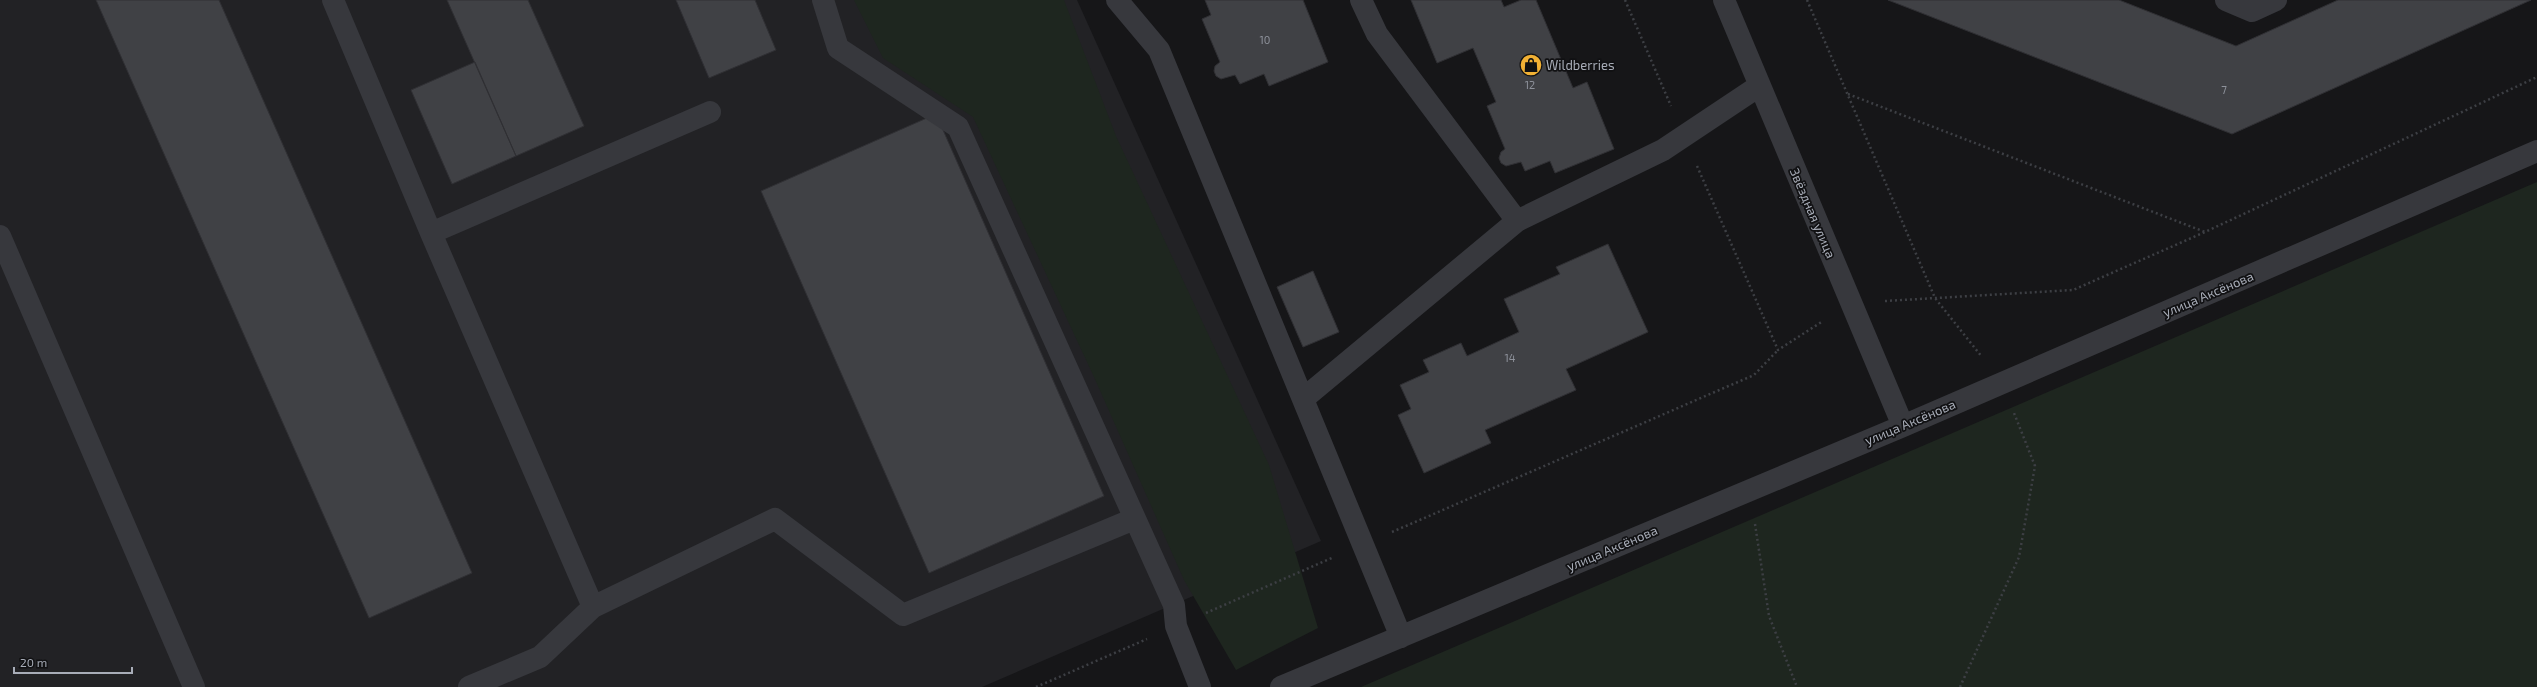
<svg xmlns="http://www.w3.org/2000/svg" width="2537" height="687" font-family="'Exo 2',sans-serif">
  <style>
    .built { fill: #222225 }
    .green { fill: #1e261f }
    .building { fill: #404145; stroke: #303034 }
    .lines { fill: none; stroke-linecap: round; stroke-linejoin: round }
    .path { stroke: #3d3f44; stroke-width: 2.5; stroke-dasharray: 2 3; stroke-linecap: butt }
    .minor { stroke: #37383d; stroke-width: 22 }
    .labels { text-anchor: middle; stroke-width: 3.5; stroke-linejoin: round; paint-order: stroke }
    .number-label { font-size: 11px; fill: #8e929b }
    .poi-label { font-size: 13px; fill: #a8adb8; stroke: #111113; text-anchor: start }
    .street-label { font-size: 13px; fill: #a8adb8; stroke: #111113 }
  </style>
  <rect width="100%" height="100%" fill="#161618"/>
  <path class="built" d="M0 0H1077L1321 541 982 687H0Z"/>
  <path class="green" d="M854 0H1064L1116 136 1269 465 1318 628 1236 670 1184 580 1094 377 973 117 883 58Z
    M2537 182V687H1361Z"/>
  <path class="building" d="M96 0H219L472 573 369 618Z
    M447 0H528L584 126 516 156Z
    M676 0H755L776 50 709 78Z
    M1205 0H1303L1328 62 1269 86 1264 74 1240 84 1235 75 1221 79 1216 76 1214 71 1215 66 1220 62 1202 19 1211 15Z
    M1411 0H1501L1504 7 1521 0H1536L1573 88 1587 82 1614 149 1555 173 1550 161 1525 171 1521 162 1506 166 1501 163 1499 158 1501 152 1505 149 1487 106 1496 102 1473 48 1437 63Z
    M1888 0H2119L2236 46 2338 0H2531L2232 134Z
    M475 62 516 156 452 184 411 90Z
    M936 114 1104 496 929 573 761 191Z
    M1608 244 1648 332 1566 369 1576 390 1485 430 1491 443 1424 473 1398 415 1411 409 1400 385 1429 372 1423 360 1461 343 1467 356 1519 332 1504 299 1560 274 1556 267Z
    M1313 271 1339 332 1303 347 1277 287Z"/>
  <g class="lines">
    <path class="path" d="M1625 0 1671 106
      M1807 0 1935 298 1982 357
      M1848 94 2205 232
      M1697 166 1778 350 1823 321
      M1885 301 2073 290 2205 232 2537 77
      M1755 524 1769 616 1797 687
      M1392 532 1754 375 1778 350
      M1206 613 1334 557
      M1036 687 1147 639
      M1960 687 2019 557 2035 466 2014 413"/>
    <path class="minor" d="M333 0 431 233 593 607 540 657 469 687
      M823 0 838 48 958 127 1174 605 1176 626 1200 687
      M1117 0 1159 50 1401 637
      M1361 0 1377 34 1517 221 1663 150 1759 86
      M1724 0 1903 426
      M2226 0 2252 11 2276 0
      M431 233 710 112
      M0 236 194 687
      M1303 399 1517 221
      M593 607 775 519 903 615 1134 519
      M1281 687 1903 426 2537 151"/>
  </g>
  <defs>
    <g id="shop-disc" transform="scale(1.15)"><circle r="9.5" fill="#f2b134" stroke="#111113"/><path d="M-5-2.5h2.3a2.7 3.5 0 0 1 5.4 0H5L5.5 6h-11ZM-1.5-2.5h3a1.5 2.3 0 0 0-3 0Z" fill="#111"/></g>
  </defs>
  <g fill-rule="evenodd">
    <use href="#shop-disc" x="1531" y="65"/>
  </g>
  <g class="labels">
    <g class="number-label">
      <text x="1265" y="44">10</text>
      <text x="1530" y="89">12</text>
      <text x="2224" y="94">7</text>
      <text x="1510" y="362">14</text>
    </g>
    <g class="poi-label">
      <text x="1546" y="70">Wildberries</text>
    </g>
    <g class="street-label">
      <text transform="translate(1813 213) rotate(67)" y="5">Звёздная улица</text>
      <text transform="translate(2208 294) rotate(-23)" y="5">улица Аксёнова</text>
      <text transform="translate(1910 422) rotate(-23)" y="5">улица Аксёнова</text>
      <text transform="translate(1612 548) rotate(-23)" y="5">улица Аксёнова</text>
    </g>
  </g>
  <path d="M14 667v6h118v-6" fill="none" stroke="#a8adb8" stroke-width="2"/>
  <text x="20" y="667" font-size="12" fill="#a8adb8" stroke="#111113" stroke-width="3" paint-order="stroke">20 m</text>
</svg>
